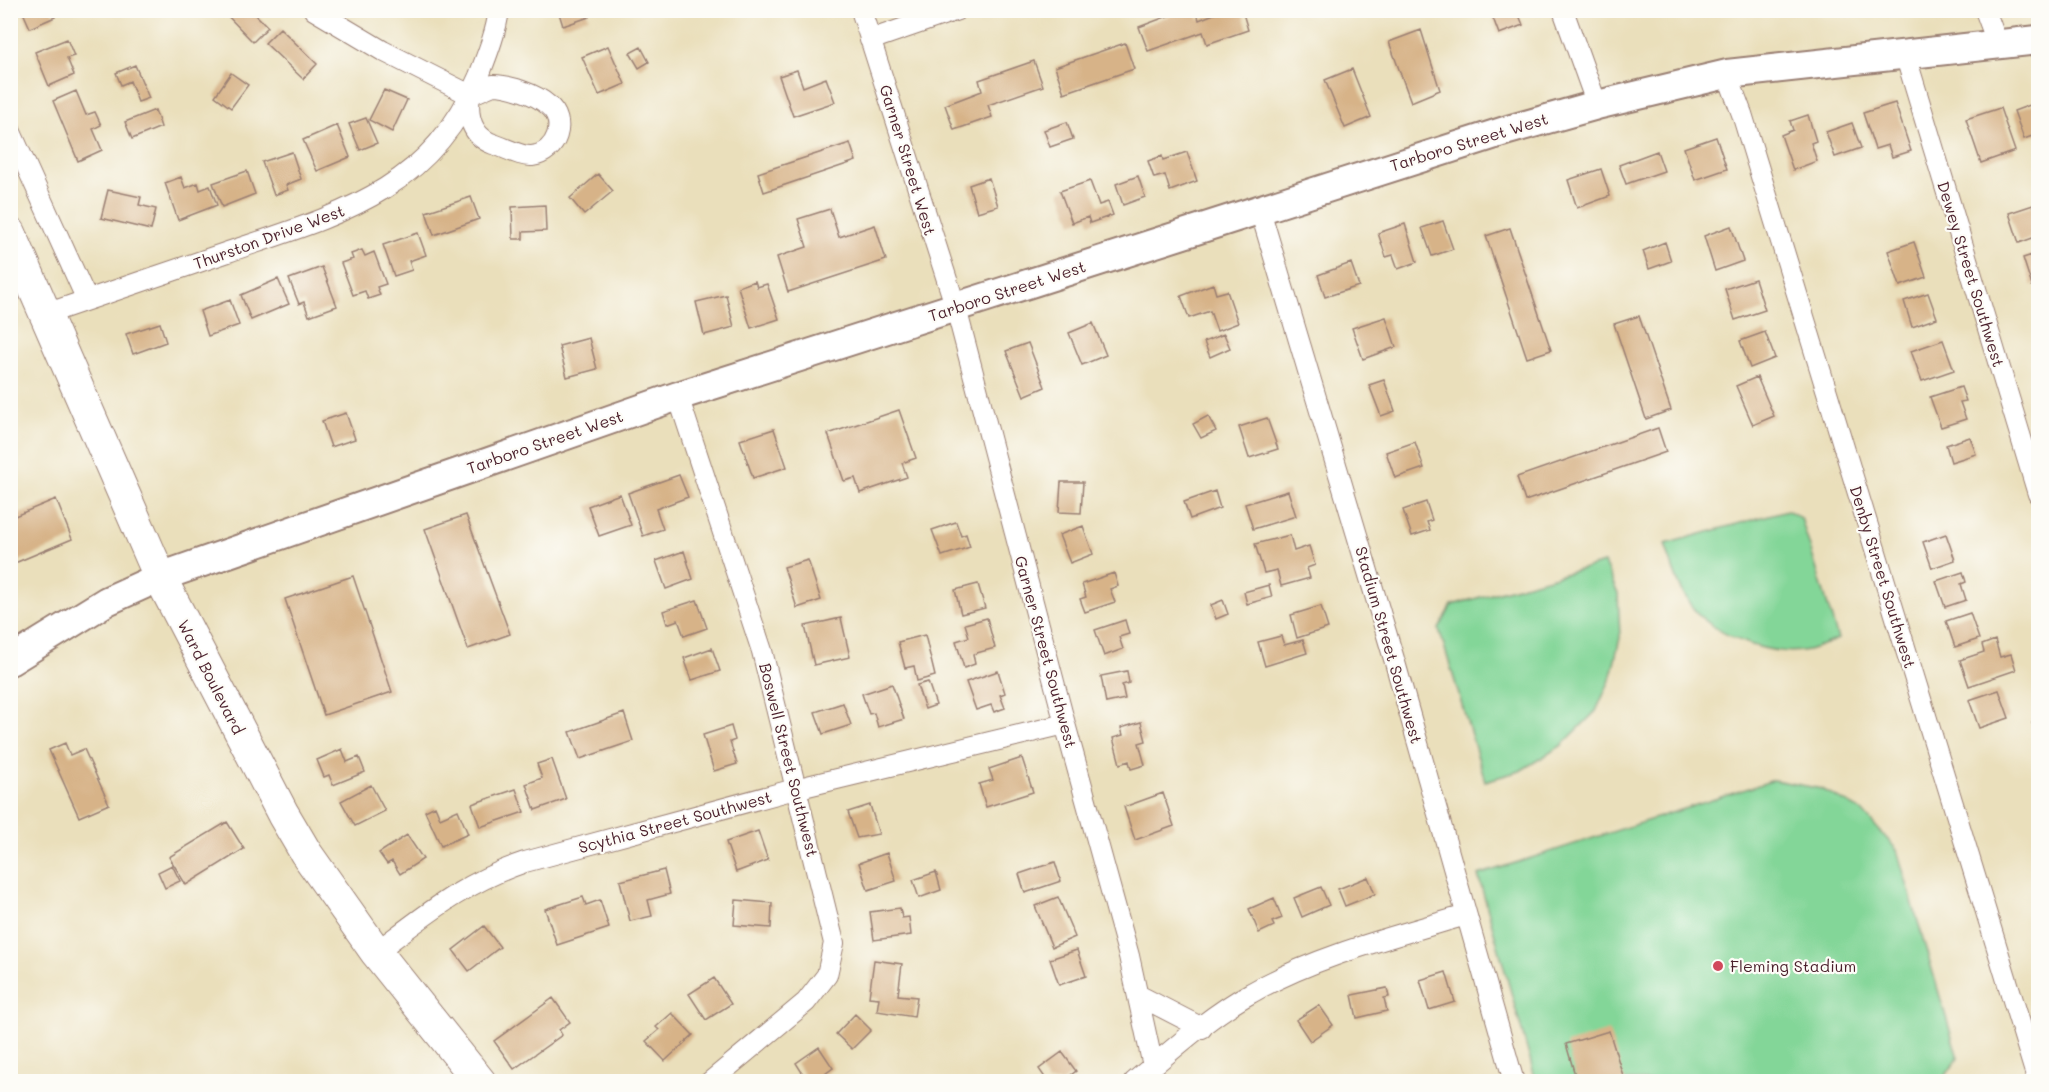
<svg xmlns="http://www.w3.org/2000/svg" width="2049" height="1092" font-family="Mali,sans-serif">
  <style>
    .green { fill: #83d698; stroke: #667a62; stroke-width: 1.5 }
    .building { fill: #d7b388 }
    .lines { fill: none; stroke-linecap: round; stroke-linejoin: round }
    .minor-casing { stroke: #9a7f73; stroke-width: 22 }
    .secondary-casing { stroke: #9a7f73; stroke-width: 32 }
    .primary-casing { stroke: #9a7f73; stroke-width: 34 }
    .minor { stroke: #fff; stroke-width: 20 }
    .secondary { stroke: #fff; stroke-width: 28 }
    .primary { stroke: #fff; stroke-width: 32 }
    .poi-dot { fill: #d1495b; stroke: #fdfcf7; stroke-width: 2 }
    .labels { text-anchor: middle; stroke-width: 4.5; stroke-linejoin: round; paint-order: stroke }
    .street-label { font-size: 16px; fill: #4a1f2b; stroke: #fdfcf7 }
    .poi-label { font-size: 16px; fill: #4a1f2b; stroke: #fdfcf7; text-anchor: start }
  </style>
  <rect width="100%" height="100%" fill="#fdfcf7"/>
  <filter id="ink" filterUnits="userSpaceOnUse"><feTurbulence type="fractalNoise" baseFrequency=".0167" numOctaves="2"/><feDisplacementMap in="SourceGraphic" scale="12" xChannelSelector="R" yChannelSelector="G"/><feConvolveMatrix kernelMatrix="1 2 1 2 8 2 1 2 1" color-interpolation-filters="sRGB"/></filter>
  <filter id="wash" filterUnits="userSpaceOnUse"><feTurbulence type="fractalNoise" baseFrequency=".008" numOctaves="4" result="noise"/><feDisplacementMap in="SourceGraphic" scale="24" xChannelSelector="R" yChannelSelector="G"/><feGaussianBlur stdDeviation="1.35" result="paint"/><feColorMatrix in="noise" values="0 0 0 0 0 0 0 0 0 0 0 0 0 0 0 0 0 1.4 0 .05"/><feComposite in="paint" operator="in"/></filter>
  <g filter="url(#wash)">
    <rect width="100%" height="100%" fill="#eadfbb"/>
    <path class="green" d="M1787 510 1801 518 1838 639C1828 643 1818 647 1808 650 1774 657 1727 640 1701 617 1681 598 1673 569 1665 544Z
      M1604 563 1618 594 1620 638 1610 680 1596 711 1561 746 1520 771 1485 781 1439 629 1452 605Z
      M1774 780 1822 789 1862 811 1897 850 1958 1058 1942 1081H1536L1478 875Z"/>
    <g id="blocks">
      <path class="building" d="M22 10H52L55 17 30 28Z
        M222 10H251L268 27 253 42Z
        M558 10H586L589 17 563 26Z
        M1184 10H1196L1199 20 1224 10H1242L1248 30 1207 44 1203 32 1148 51 1139 27Z
        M1490 10H1517L1523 25 1499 34Z
        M280 28 317 64 303 79 265 43Z
        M1421 30 1440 90 1411 102 1389 42Z
        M67 39 74 56 67 58 74 75 49 86 35 52Z
        M1125 43 1134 69 1064 93 1055 67Z
        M608 46 625 84 599 95 582 57Z
        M641 47 649 62 639 68 630 53Z
        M1034 61 1043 86 988 105 992 117 954 130 945 105 982 91 979 80Z
        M135 65 149 98 138 102 130 81 121 85 116 73Z
        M1352 69 1371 117 1345 128 1325 80Z
        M797 70 803 87 826 78 835 102 793 116 779 76Z
        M231 73 248 85 231 108 215 96Z
        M384 90 407 100 392 132 369 120Z
        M76 91 86 115 95 112 101 125 93 129 102 150 78 161 53 101Z
        M2038 102V134L2024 139 2014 111Z
        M1895 103 1911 151 1892 157 1888 145 1875 149 1863 113Z
        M2000 108 2015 151 1981 163 1966 119Z
        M155 110 161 127 132 139 125 122Z
        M1808 115 1816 141 1811 143 1817 161 1793 170 1781 135 1793 130 1790 121Z
        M366 118 377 143 360 150 349 124Z
        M1067 122 1073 139 1050 147 1044 130Z
        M1852 123 1861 148 1835 157 1826 132Z
        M337 125 350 157 317 171 303 140Z
        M1716 137 1727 169 1695 180 1684 148Z
        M850 143 856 161 764 192 758 173Z
        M1657 151 1664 171 1626 184 1619 165Z
        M292 152 301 179 286 185 288 190 274 195 262 162Z
        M1187 152 1197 181 1170 191 1165 175 1154 178 1148 161 1162 156 1163 160Z
        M1601 169 1610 196 1577 208 1568 180Z
        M247 171 255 194 222 207 213 183Z
        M598 174 613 191 584 215 570 198Z
        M1138 176 1145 197 1123 205 1116 184Z
        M181 177 185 188 198 183 200 190 210 186 217 205 178 220 165 183Z
        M989 178 998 206 977 212 969 185Z
        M1090 181 1099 205 1108 202 1113 215 1090 223 1088 217 1072 223 1060 191Z
        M108 190 141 197 139 205 156 209 151 230 101 218Z
        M471 197 479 219 434 235 426 212Z
        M2036 204 2038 236 2019 243 2009 213Z
        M545 205 546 231 523 232V239H513L512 207Z
        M830 209 839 237 875 225 886 260 788 292 777 257 807 247 798 219Z
        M1443 221 1453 249 1432 256 1422 228Z
        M1405 224 1417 262 1398 269 1393 255 1386 257 1378 233Z
        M1731 226 1743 261 1715 271 1704 236Z
        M1510 228 1551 350 1527 358 1486 236Z
        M418 233 426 255 409 261 412 270 394 276 383 245Z
        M1665 242 1671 261 1649 269 1643 251Z
        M1914 242 1926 277 1900 286 1888 251Z
        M362 250 365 256 374 252 386 284 377 287 380 295 368 299 365 291 353 295 341 263 353 259 351 254Z
        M2038 253V283L2032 286 2023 258Z
        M1351 263 1359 286 1325 297 1318 275Z
        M322 267 337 306 309 316 304 302 299 304 289 279Z
        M278 279 289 304 251 320 241 295Z
        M1755 279 1765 310 1735 320 1725 289Z
        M755 281 757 287 767 284 779 319 751 328 738 287Z
        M1213 284 1216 294 1227 291 1238 323 1217 331 1210 311 1189 318 1181 296Z
        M1928 293 1937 318 1912 327 1904 301Z
        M726 295 734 327 704 335 696 302Z
        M230 300 239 325 208 336 200 311Z
        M1639 316 1671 410 1646 419 1614 324Z
        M1386 317 1396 347 1363 359 1352 328Z
        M160 323 166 342 133 354 126 334Z
        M1093 323 1106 355 1082 365 1069 333Z
        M1765 332 1775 358 1750 368 1740 341Z
        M1224 334 1230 348 1210 357 1204 342Z
        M589 338 597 369 567 377 559 346Z
        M1943 340 1954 370 1922 381 1911 351Z
        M1028 343 1045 387 1024 396 1006 351Z
        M1757 377 1774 416 1753 425 1736 386Z
        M1384 380 1395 411 1381 416 1369 385Z
        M1961 387 1966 401 1960 402 1966 419 1941 427 1930 397Z
        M899 410 916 458 902 463 907 477 860 493 855 478 844 481 828 434Z
        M346 413 355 439 331 447 322 421Z
        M1208 416 1216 431 1201 438 1193 424Z
        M1267 418 1278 449 1249 458 1239 427Z
        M1658 428 1666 452 1525 501 1517 477Z
        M774 429 787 467 753 478 740 440Z
        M1970 437 1976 454 1951 462 1946 445Z
        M1415 442 1424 468 1395 478 1386 452Z
        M679 475 688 497 656 509 663 529 643 536 628 493Z
        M1061 482H1083L1081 513 1059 512Z
        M1215 491 1220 508 1190 519 1184 502Z
        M1288 491 1296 516 1253 529 1245 504Z
        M620 494 631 525 599 536 588 506Z
        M56 499 72 539 10 565V518Z
        M1426 502 1432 520 1427 522 1430 530 1412 536 1403 510Z
        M466 515 510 634 468 649 425 529Z
        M956 522 961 536 966 534 970 547 942 556 932 530Z
        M1083 526 1093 554 1070 563 1059 535Z
        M1946 534 1955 560 1932 568 1923 542Z
        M1290 535 1294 551 1309 546 1315 565 1307 568 1310 578 1281 586 1277 570 1264 573 1255 544Z
        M684 551 693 579 666 589 656 561Z
        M808 560 821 600 797 608 784 567Z
        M1963 572 1966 582 1961 584 1966 600 1945 607 1936 581Z
        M1114 573 1118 586 1110 589 1115 602 1085 612 1080 599 1086 597 1082 584Z
        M353 576 392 692 324 715 285 599Z
        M978 584 985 608 961 614 955 590Z
        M1269 585 1272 597 1247 604 1244 592Z
        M697 600 707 628 684 636 678 620 667 624 663 611Z
        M1223 600 1228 614 1216 619 1211 605Z
        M1321 606 1328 628 1297 638 1291 615Z
        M1970 613 1979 639 1955 647 1946 621Z
        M841 618 850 657 814 665 805 626Z
        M987 618 995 648 973 654 975 664 964 668 956 641 969 637 965 624Z
        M1125 620 1129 634 1119 637 1123 649 1104 656 1095 630Z
        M925 635 935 676 917 681 914 666 905 668 898 642Z
        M1281 636 1284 645 1303 640 1307 653 1265 666 1258 642Z
        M1995 640 2000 657 2011 654 2016 670 1969 686 1960 660 1984 652 1982 645Z
        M712 648 720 671 692 680 684 658Z
        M998 671 1005 693 1000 695 1005 708 994 712 991 705 976 710 966 682Z
        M1127 671 1129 683 1122 685 1125 699 1106 703 1101 676Z
        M928 682 936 705 925 709 917 685Z
        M892 684 904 719 878 727 874 713 869 714 862 694Z
        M1999 690 2009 718 1979 728 1969 700Z
        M843 703 851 725 823 734 815 712Z
        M624 713 633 741 580 759 570 732Z
        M2038 721V740L2032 723Z
        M1141 722 1146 741 1139 743 1145 765 1131 769 1129 761 1120 764 1113 738 1123 735 1121 728Z
        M731 726 735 740 730 742 737 764 714 771 703 735Z
        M65 743 70 755 84 749 109 804 79 817 49 750Z
        M342 749 347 762 359 757 365 772 333 785 329 775 324 777 317 760Z
        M1022 758 1033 792 986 807 979 784 993 780 989 769Z
        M552 759 566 799 535 810 526 784 542 778 537 764Z
        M371 785 385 811 355 826 341 801Z
        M516 789 524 812 480 827 472 804Z
        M1163 793 1174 826 1135 840 1124 807Z
        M870 805 879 834 857 838 848 812Z
        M435 806 440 818 458 810 468 834 441 846 425 811Z
        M227 822 244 849 186 885 169 857Z
        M758 831 768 860 736 872 726 842Z
        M407 835 423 859 400 874 392 861 387 864 379 853Z
        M887 853 896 881 868 890 859 863Z
        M1055 862 1061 881 1025 893 1019 874Z
        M172 865 180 881 165 888 158 872Z
        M664 870 670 894 648 900 652 916 630 921 620 881Z
        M936 872 941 890 919 898 913 880Z
        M1368 877 1375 894 1345 906 1338 889Z
        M1321 887 1329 905 1302 917 1294 898Z
        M583 897 586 905 600 900 609 928 557 945 545 909Z
        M1058 897 1075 937 1052 947 1035 906Z
        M1274 898 1282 918 1272 922 1274 926 1259 933 1249 909Z
        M736 900 772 903 771 928 734 925Z
        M900 908 902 918 909 917 911 935 874 940 870 912Z
        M484 926 500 947 469 971 453 950Z
        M1077 950 1086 976 1059 985 1050 959Z
        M874 960 902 964 898 995 917 997 914 1017 877 1011 879 998 869 997Z
        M1446 972 1455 1002 1429 1010 1420 980Z
        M714 978 731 1004 706 1020 689 994Z
        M1387 988 1389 997 1384 998 1387 1011 1357 1018 1352 995Z
        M553 998 570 1022 559 1030 562 1035 514 1069 494 1041Z
        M1319 1005 1333 1025 1310 1041 1296 1020Z
        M672 1013 693 1035 665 1061 646 1041 659 1030 656 1027Z
        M855 1014 871 1030 852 1049 836 1034Z
        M1609 1031 1625 1082H1577L1566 1044Z
        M819 1047 833 1068 814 1082H808L796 1063Z
        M1062 1052 1076 1071 1062 1082H1048L1039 1069Z"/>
    </g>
  </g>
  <g filter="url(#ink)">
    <use href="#blocks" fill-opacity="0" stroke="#9a7f73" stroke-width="1.5"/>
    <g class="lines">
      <g class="minor-casing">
        <path id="minor" d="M314 10 383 51 470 95
          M861 10 956 308 1065 724 1129 956 1153 1066
          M1563 10 1597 105
          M1985 10 1998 45
          M870 40 957 10
          M1905 54 2038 494
          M1727 74 1742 114 2038 1082
          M493 85C509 85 536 94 548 105 568 121 557 153 532 156 521 157 504 147 493 144 471 136 467 116 470 95Z
          M10 130 87 300
          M1260 210 1394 659 1514 1082
          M46 314C107 293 167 273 228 252 337 215 430 192 479 76 487 55 496 33 499 10
          M678 396 762 651 834 943 827 975 806 1002 710 1082
          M376 952C427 914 463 883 525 862L795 789 1065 724
          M1138 995 1202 1028
          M1134 1082C1171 1051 1209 1016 1251 993 1315 956 1396 936 1466 915"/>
      </g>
      <g class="secondary-casing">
        <path id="secondary" d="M10 661 107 601 160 577 678 396 1508 130 1597 105 1727 74 2038 40"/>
      </g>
      <g class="primary-casing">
        <path id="primary" d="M10 233 160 577 283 814 306 853 376 952 480 1082"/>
      </g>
      <use href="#minor" class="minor"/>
      <use href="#secondary" class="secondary"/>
      <use href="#primary" class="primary"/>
    </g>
  </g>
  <circle class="poi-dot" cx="1718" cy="966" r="6"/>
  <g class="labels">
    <g class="street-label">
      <text transform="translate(1469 142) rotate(-17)" y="6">Tarboro Street West</text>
      <text transform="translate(908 160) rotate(73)" y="6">Garner Street West</text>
      <text transform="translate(269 237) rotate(-20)" y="6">Thurston Drive West</text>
      <text transform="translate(1971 274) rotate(73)" y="6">Dewey Street Southwest</text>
      <text transform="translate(1007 291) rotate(-18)" y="6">Tarboro Street West</text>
      <text transform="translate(545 442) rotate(-19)" y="6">Tarboro Street West</text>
      <text transform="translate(1883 577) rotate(73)" y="6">Denby Street Southwest</text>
      <text transform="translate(1389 645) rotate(74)" y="6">Stadium Street Southwest</text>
      <text transform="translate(1046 652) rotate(75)" y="6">Garner Street Southwest</text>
      <text transform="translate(211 677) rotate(63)" y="6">Ward Boulevard</text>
      <text transform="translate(789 760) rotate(76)" y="6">Boswell Street Southwest</text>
      <text transform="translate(675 822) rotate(-15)" y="6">Scythia Street Southwest</text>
    </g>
    <g class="poi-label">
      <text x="1730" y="972">Fleming Stadium</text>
    </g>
  </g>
  <rect width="2049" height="1092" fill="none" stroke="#fdfcf7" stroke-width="36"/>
</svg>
